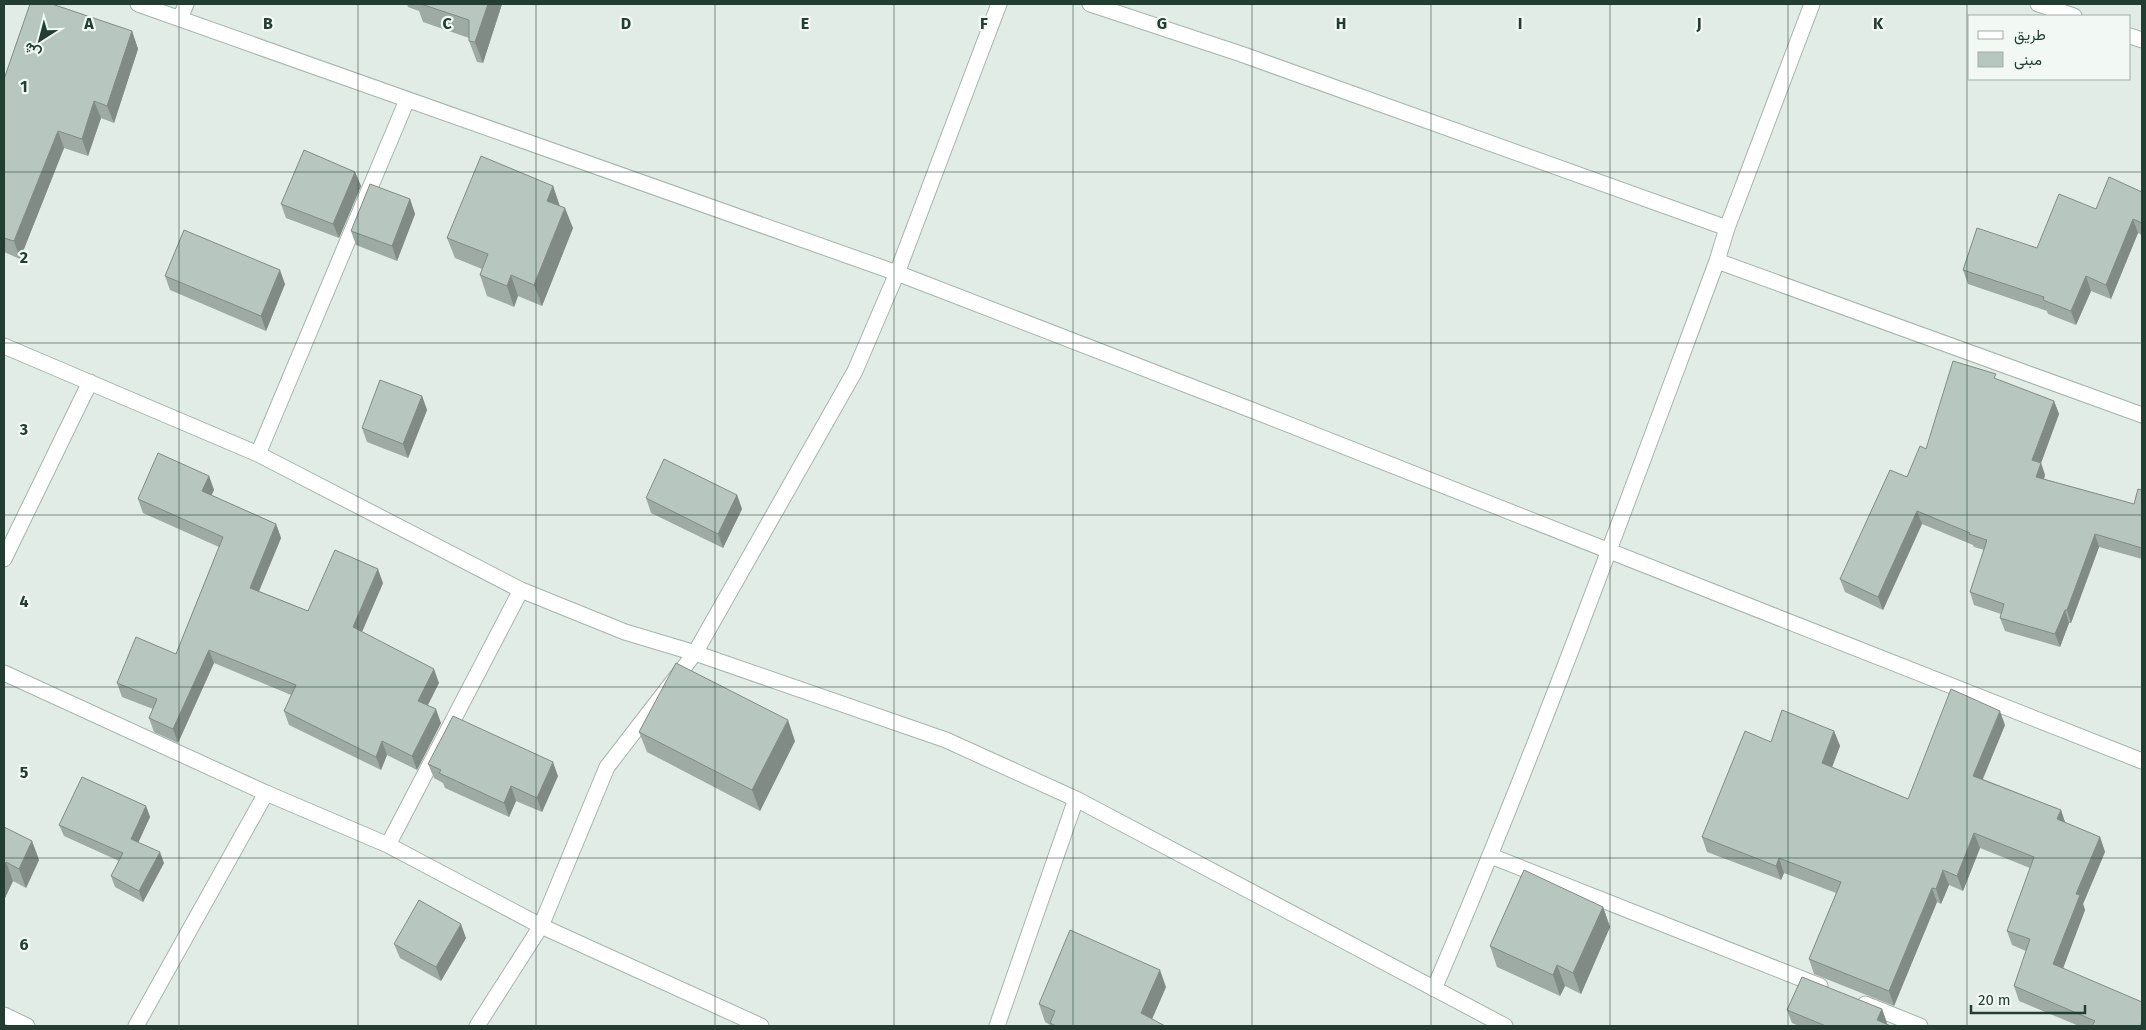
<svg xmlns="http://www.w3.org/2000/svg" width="2146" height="1030" font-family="'Fira Sans',Vazirmatn,sans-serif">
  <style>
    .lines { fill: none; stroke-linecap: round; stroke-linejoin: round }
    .street-casing { stroke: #a5b4ac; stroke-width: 17 }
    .street { stroke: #fff; stroke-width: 15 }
    .wall { fill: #9daba4 }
    .shaded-wall { fill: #808b86 }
    .building { fill: #b7c7bf; stroke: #808b86 }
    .grid { fill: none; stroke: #223d32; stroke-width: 1; stroke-opacity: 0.55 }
    .grid-label { font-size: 16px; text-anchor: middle; font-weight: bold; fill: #223d32; stroke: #f2f9f5; stroke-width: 4.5; stroke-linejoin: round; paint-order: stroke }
  </style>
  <rect width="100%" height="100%" fill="#e2ece6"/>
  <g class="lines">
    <g class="street-casing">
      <path id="street" d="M138 4 897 273 1262 414 2142 761
        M1090 4 1241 54 1727 228
        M2038 4 2074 16
        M180 19 186 4
        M2130 36 2142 40
        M1717 261 2142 415
        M4 346 258 454 521 590 625 632 695 653 946 740 1076 799 1505 1026
        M258 454 407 100
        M4 559 90 382
        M4 673 266 793 388 845 541 926 761 1026
        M388 845 521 590
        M1491 856 1820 986
        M1434 989C1537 750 1626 505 1717 261L1727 228 1812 4
        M1865 1004 1920 1026
        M4 1015 27 1026
        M136 1026 266 793
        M477 1026 541 926 607 767 695 653 855 371 897 273 999 4
        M997 1026 1076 799"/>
    </g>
    <use href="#street" class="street"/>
  </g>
  <path class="wall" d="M407 4H502L483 63 477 62 469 41V38L423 22 419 11 408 7Z
    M132 31 138 49 114 123 101 118 88 156 64 148 20 259 4 252V79Z
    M355 172 361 186 339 238 286 218 281 204Z
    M553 186 560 206 573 228 542 306 518 296 514 307 487 296 480 275 482 269 455 258 447 238Z
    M2142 192V235L2138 233 2111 299 2091 291 2076 325 2048 314 2047 311 1968 284 1963 270 2037 248 2096 209Z
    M410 199 415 214 397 261 356 245 351 231Z
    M165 276 285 284 266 331 170 290Z
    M1997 380 2054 401 2059 414 2041 463 2045 475 2044 479 2134 504 2142 490V559L2099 547 2071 623H2069L2060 647 2005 631 2000 618 2001 614 1974 605 1970 592 1984 550 1974 547 1973 545 1922 524 1883 610 1845 592 1840 579 1926 449Z
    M422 396 427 410 408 458 367 442 362 428Z
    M209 476 214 490 211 495 276 524 281 538 259 591 308 611 383 583 362 632 439 683 427 705 441 723 417 770 387 755 381 770 289 725 284 711 291 695 214 663 178 743 154 732 149 718 153 709 122 697 117 683 176 654 219 547 143 513 138 499Z
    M737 495 742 509 723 548 651 513 646 498Z
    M2005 725 1983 779 2061 810 2065 823 2100 837 2105 852 2083 904 2085 910 2063 968 2142 1026H2079L2019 1001 2014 986 2026 951 2012 945 2007 931 2030 868 1980 848 1963 891 1949 885 1941 904 1937 902 1894 1006 1814 974 1809 959 1836 893 1784 873 1781 880 1707 852 1702 837 1771 742 1834 731 1840 746 1832 767 1908 799Z
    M639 732 795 741 760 811 647 752Z
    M428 764 558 776 542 812 516 801 509 817 445 788 443 783 434 778Z
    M146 806 150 817 138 842 164 863 143 902 115 887 111 876 119 861 64 836 59 825Z
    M4 827 32 841 39 860 26 888 13 881 4 900Z
    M1603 907 1610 927 1581 994 1565 986 1560 996 1497 967 1490 946Z
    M466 938 441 981 400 958 394 944Z
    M1166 987 1152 1019 1165 1026H1051L1050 1025 1045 1022 1039 1004Z
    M1882 1009 1887 1023 1886 1024 1891 1026H1799L1792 1023 1787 1010Z"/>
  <path class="shaded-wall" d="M488 4H502L483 63 475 42Z
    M132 31 138 49 114 123 107 106Z
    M94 101 101 118 88 156 82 139Z
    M58 131 64 148 20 259 14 241Z
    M355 172 361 186 339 238 333 224Z
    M553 186 560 207 547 201Z
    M410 199 415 214 397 261 392 246Z
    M565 208 573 228 542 306 534 285Z
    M2133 219 2138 233 2111 299 2106 285Z
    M280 270 285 284 266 331 261 316Z
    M511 275 518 296 514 307 507 286Z
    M2086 276 2091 291 2076 325 2071 311Z
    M422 396 427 410 408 458 403 444Z
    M2054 401 2059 414 2041 463 2045 475 2040 490 2036 477 2032 460Z
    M209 476 214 490 207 505 202 491Z
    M737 495 742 509 723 548 718 534Z
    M1917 511 1922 524 1883 610 1878 597Z
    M276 524 281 538 255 601 250 588Z
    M2095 534 2099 547 2071 623 2067 610Z
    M378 569 383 583 358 641 353 627Z
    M2065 610 2069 623 2060 647 2055 634Z
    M209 650 214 663 178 743 173 729Z
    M434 669 439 683 423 715 418 701Z
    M436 709 441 723 417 770 412 756Z
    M2000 711 2005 725 1978 790 1973 776Z
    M788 720 795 741 760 811 752 790Z
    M1834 731 1840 746 1828 778 1822 763Z
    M382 741 387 755 381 770 376 757Z
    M553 762 558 776 542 812 537 798Z
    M511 786 516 801 509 817 504 803Z
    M146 806 150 817 135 850 131 839Z
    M2061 810 2066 825 2057 819Z
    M1974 833 1980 848 1963 891 1957 876Z
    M2100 837 2105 852 2083 904 2085 910 2059 979 2053 964 2076 894Z
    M32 841 39 860 26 888 19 869Z
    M160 852 164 863 143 902 139 891Z
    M1779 858 1784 873 1781 880 1776 866Z
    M6 862 13 881 4 900V866Z
    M1943 870 1949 885 1941 904 1936 889Z
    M1932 888 1937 902 1894 1006 1889 991Z
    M1603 907 1610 927 1581 994 1573 973Z
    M461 924 466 938 441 981 436 967Z
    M1557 965 1565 986 1560 996 1553 975Z
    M1160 970 1166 987 1149 1026 1141 1013Z
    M1882 1009 1887 1023 1886 1026 1877 1020Z"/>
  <path class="building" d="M30 4H52L132 31 107 106 94 101 82 139 58 131 14 241 4 238V79Z
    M421 4H488L475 42 469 41V20Z
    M304 150 355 172 333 224 281 204Z
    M481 156 553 186 547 201 565 208 534 285 511 275 507 286 480 275 488 254 447 238Z
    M2109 177 2142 192V223L2133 219 2106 285 2086 276 2071 311 2043 300 2044 297 1963 270 1977 228 2037 248 2059 194 2096 209Z
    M370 184 410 199 392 246 351 231Z
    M184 230 280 270 261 316 165 276Z
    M1953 361 1996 374 1994 378 2054 401 2032 460 2041 463 2036 477 2134 504 2138 489 2142 490V548L2095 534 2067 610H2065L2055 634 2000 618 2004 604 1970 592 1987 540 1969 534 1970 533 1917 511 1878 597 1840 579 1890 470 1907 477 1920 446 1926 449Z
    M380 380 422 396 403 444 362 428Z
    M158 453 209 476 202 491 276 524 250 588 308 611 335 550 378 569 353 627 434 669 418 701 436 709 412 756 382 741 376 757 284 711 296 685 209 650 173 729 149 718 157 699 117 683 136 637 176 654 223 537 138 499Z
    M664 459 737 495 718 534 646 498Z
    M676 663 788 720 752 790 639 732Z
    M1951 689 2000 711 1973 776 2061 810 2057 819 2100 837 2076 894 2080 895 2053 964 2142 1002V1022L2140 1026H2092L2095 1021 2014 986 2030 939 2007 931 2034 857 1974 833 1957 876 1943 870 1936 889 1932 888 1889 991 1809 959 1841 882 1779 858 1776 866 1702 837 1745 731 1771 742 1782 710 1834 731 1822 763 1908 799Z
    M453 716 553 762 537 798 511 786 504 803 439 773 441 770 428 764Z
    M82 777 146 806 131 839 160 852 139 891 111 876 123 853 59 825Z
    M4 827 32 841 19 869 6 862 4 866Z
    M1524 870 1603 907 1573 973 1557 965 1553 975 1490 946Z
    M419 900 461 924 436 967 394 944Z
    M1070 930 1160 970 1141 1013 1165 1026H1056L1050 1023 1055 1011 1039 1004Z
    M1802 977 1882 1009 1877 1020 1891 1026H1826L1787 1010Z"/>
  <path class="grid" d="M179 4V1026M358 4V1026M536 4V1026M715 4V1026M894 4V1026M1073 4V1026M1252 4V1026M1431 4V1026M1610 4V1026M1788 4V1026M1967 4V1026M4 172H2142M4 343H2142M4 515H2142M4 687H2142M4 858H2142"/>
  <g class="grid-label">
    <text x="89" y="29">A</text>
    <text x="268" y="29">B</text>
    <text x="447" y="29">C</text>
    <text x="626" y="29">D</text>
    <text x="805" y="29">E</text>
    <text x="984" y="29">F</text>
    <text x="1162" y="29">G</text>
    <text x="1341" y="29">H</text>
    <text x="1520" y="29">I</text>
    <text x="1699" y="29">J</text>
    <text x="1878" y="29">K</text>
    <text x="24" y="92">1</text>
    <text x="24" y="263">2</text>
    <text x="24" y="435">3</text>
    <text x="24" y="607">4</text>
    <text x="24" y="778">5</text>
    <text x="24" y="950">6</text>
  </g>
  <rect width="2146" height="1030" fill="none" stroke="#223d32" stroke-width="10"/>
  <rect x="1968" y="15" width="162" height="65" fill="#f2f9f5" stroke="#9faea7"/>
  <rect x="1978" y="31" width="25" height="8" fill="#ffffff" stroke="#9faea7"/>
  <text x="2014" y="40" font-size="15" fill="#223d32">طريق</text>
  <rect x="1978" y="52" width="25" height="15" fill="#b7c7bf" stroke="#9faea7"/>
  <text x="2014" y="65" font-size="15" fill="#223d32">مبنى</text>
  <g transform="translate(40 40) rotate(216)" stroke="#f2f9f5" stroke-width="4" paint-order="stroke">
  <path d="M0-4L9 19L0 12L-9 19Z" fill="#223d32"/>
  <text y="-8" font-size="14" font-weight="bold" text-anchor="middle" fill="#223d32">ش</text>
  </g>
  <path d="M1971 1005v8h114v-8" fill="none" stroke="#223d32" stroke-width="2.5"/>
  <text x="1978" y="1005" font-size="15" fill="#223d32" stroke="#f2f9f5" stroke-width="4" paint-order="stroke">20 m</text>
</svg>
